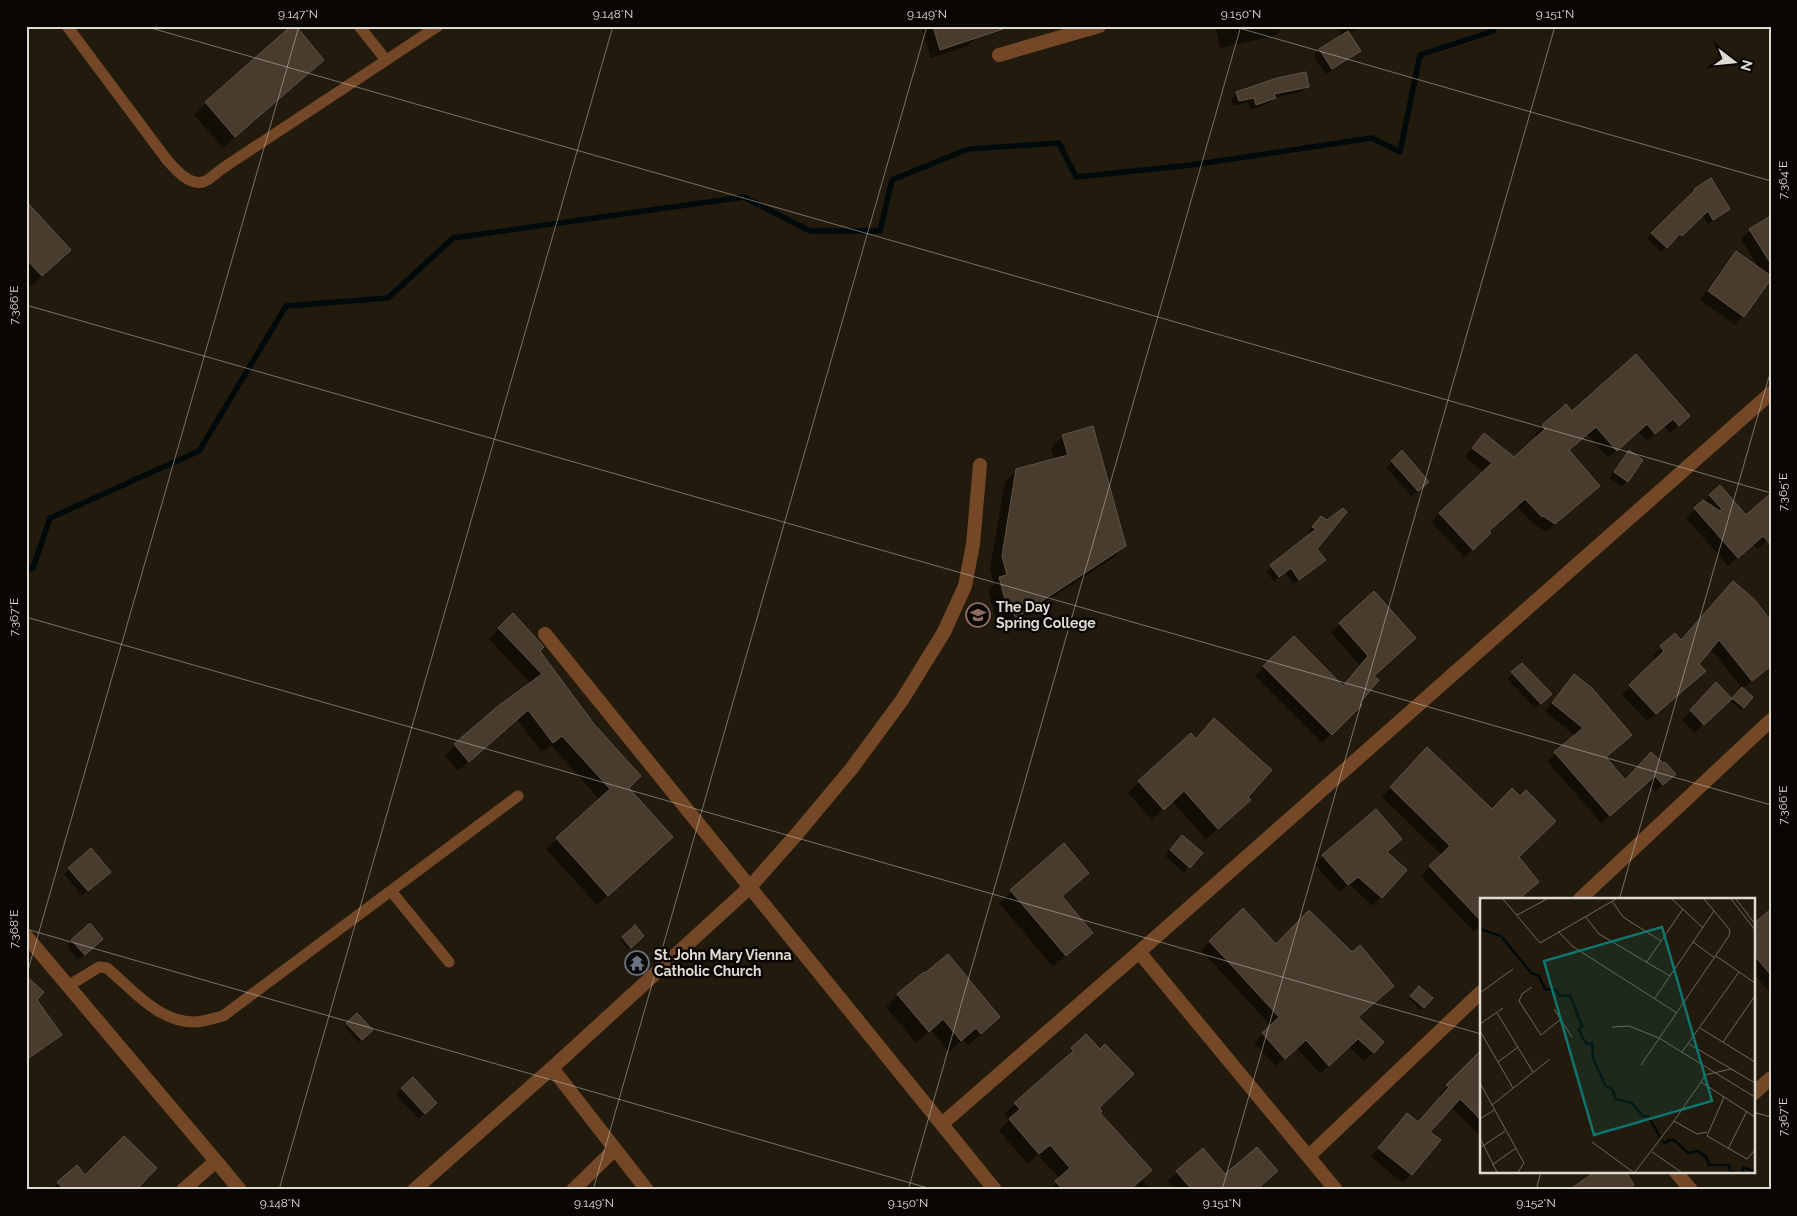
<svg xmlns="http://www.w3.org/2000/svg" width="1797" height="1216" font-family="Raleway,sans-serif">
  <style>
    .shadow { fill: #0007 }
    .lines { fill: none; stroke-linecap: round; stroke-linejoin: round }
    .stream { stroke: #000a0b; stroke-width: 5.5 }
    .building { fill: #473c2e; stroke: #605446 }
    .service { stroke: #744827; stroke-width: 11 }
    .minor { stroke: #744827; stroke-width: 14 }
    .ticks { fill: none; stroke: #e0dbd2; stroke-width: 1; stroke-opacity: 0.45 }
    .labels { text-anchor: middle; stroke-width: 5; stroke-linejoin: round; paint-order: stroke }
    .poi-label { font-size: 14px; font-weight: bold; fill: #e0dbd2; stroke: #090603; text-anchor: start }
    .inset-river { fill: none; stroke: #000a0b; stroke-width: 2.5 }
    .inset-road { fill: none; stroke: #6e685c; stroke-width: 1 }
    .view { fill: #0f766e; fill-opacity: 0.15; stroke: #0f766e; stroke-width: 2.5 }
    .inset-edge { fill: none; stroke: #e0dbd2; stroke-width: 2.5 }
    .neatline { fill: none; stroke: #e0dbd2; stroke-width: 2 }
    .ticks-label { font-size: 12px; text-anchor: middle; fill: #e0dbd2 }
  </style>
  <rect width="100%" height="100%" fill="#221b0d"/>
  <path class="shadow" d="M921 26H973L977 37 968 46 931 58Z
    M1219 26H1281L1282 28 1274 36 1220 48 1216 29Z
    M1338 26H1361L1357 30 1348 33 1359 51 1353 57 1326 74 1314 56 1320 50 1341 37Z
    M310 72 223 148 194 115 206 103Z
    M1307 86 1301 92 1275 98 1269 103 1251 110 1248 103 1233 106 1231 99 1237 93Z
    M1711 180 1729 209 1708 224 1702 215 1676 240 1675 238 1661 252 1647 238 1690 196V195L1695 190Z
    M26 202 57 261 30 287 26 284Z
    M1771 217V288L1767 282 1743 316 1735 325 1700 300 1727 262 1736 253 1760 270 1741 239 1750 230Z
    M1636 356 1680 424 1670 433 1664 426 1647 441 1638 431 1608 458 1587 434 1568 450 1590 494 1546 532 1534 524H1533L1517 506 1488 532 1489 533 1464 557 1431 522 1484 472 1465 457 1476 443 1484 435 1514 458 1538 438 1535 434 1543 426 1572 413Z
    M1063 436 1125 546 1113 558 1004 629 995 615 988 590 994 584 990 569 1005 482 1017 470 1054 460 1051 448Z
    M1629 451 1627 481 1622 487 1609 478Z
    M1392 462 1422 487 1411 496 1386 467Z
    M1710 496 1746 517 1771 538 1758 549 1753 544 1728 566 1686 518Z
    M1316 522V549L1319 565 1294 584 1285 572 1274 581 1266 571 1311 535 1308 533Z
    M1724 591 1771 666 1742 689 1743 707 1741 710 1729 700 1694 733 1682 720 1716 684 1732 700 1742 688 1710 648 1697 664 1695 680 1647 721 1622 695 1657 661 1652 656 1675 635 1680 641Z
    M1374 593 1372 676 1358 703 1360 705 1322 743 1255 676 1294 637 1342 687 1360 666 1331 632Z
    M513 615 627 788 661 847 597 905 546 849 600 800 551 745 542 752 517 719 458 771 445 755 499 707 531 684 489 639Z
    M1522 664 1550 694 1535 708 1507 679Z
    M1574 676 1605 758 1625 782 1643 762 1666 781 1655 792 1647 783 1601 823 1547 761 1575 736 1545 711Z
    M1203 731 1246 797 1238 811 1206 839 1172 801 1152 820 1128 793 1139 782 1195 740Z
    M1418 758 1492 810 1517 857 1481 900V925L1474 932 1421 876 1442 855 1382 797Z
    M1176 842 1189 867 1184 873 1165 856Z
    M1064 845 1075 884 1061 897 1092 932 1053 967 999 903Z
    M1385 853 1405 870 1373 906 1349 884 1339 892 1315 864 1323 856Z
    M69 869 104 878 82 896 64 874Z
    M1771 910V994L1753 973V926Z
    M635 927 643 935 628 949 620 940Z
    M72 941 95 944 78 960 67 946Z
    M1210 942 1276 946 1357 1017 1373 1052 1364 1061 1349 1047 1320 1074 1296 1047 1276 1066 1254 1043 1271 1026 1201 950Z
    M1419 988 1431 998 1421 1010 1409 999Z
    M26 989 60 1035 52 1043 26 1061Z
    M898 995 987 1029 968 1045 963 1039 949 1052 931 1030 916 1043 886 1007Z
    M357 1015 371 1030 359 1042 345 1027Z
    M1086 1036 1098 1113 1141 1179 1151 1190H1049L1060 1179 1038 1155 1028 1164 999 1131 1009 1120 1004 1114 1063 1062 1061 1060Z
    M1475 1058 1481 1064V1137L1451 1107 1428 1132 1439 1141 1403 1183 1371 1157 1407 1114 1417 1123 1441 1097 1439 1094Z
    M413 1078 435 1103 419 1119 396 1095Z
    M1202 1149 1225 1176 1255 1190H1175L1168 1181Z
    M85 1177 135 1190H51L58 1183Z"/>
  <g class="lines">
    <path class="stream" d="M26 571 33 568 50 518 199 451 286 306 388 298 453 238 744 197 810 231H880L892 180 968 149 1059 143 1076 177 1192 165 1372 138 1400 152 1420 55 1493 31 1495 26"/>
  </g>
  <path class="building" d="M291 26H296L324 60 235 137 205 102Z
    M933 26H1002L1003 29 940 50Z
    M1348 31 1361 51 1332 69 1319 49Z
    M1306 72 1309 87 1274 94 1276 98 1256 105 1254 98 1239 101 1236 92 1277 78Z
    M1711 178 1730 209 1713 220 1708 211 1682 236 1680 234 1667 248 1651 233 1695 190 1694 189Z
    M26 201 71 250 42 276 26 259Z
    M1771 216V264L1749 229Z
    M1736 251 1771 276V279L1744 317 1708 291Z
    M1636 354 1690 416 1679 426 1673 419 1655 434 1647 424 1617 451 1596 427 1569 450 1600 486 1555 524 1543 516 1542 517 1525 499 1489 531 1491 533 1473 550 1439 513 1492 463 1472 448 1484 433 1514 457 1545 429 1542 425 1566 404 1572 411Z
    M1093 426 1126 546 1016 618 1006 603 999 577 1007 575 1002 556 1016 469 1068 455 1062 435Z
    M1402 450 1429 482 1418 491 1391 461Z
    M1629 450 1643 460 1628 482 1614 472Z
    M1720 485 1746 515 1771 493V545L1763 536 1738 558 1694 508 1703 500 1720 511 1722 509 1709 495Z
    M1343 508 1347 512 1317 549 1326 560 1299 580 1291 568 1279 577 1270 565 1316 529 1312 527 1321 516 1327 520Z
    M1733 581 1754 599 1771 621V666L1752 681 1719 640 1699 664 1706 671 1656 714 1629 685 1664 651 1660 646 1675 633 1681 640Z
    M1374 591 1416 638 1374 676 1379 680 1360 703 1362 705 1332 735 1263 666 1294 636 1343 686 1368 656 1339 623Z
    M513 613 544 647 540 651 594 724 641 776 629 788 673 837 608 896 556 838 610 789 562 736 553 743 528 710 469 762 454 744 498 706 542 674 498 628Z
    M1522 663 1552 694 1541 704 1511 672Z
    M1574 674 1592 688 1632 735 1606 757 1625 780 1651 752 1663 763 1665 762 1676 774 1663 785 1655 776 1610 816 1554 752 1583 728 1552 703Z
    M1716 682 1732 699 1704 725 1690 710Z
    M1742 687 1753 697 1744 708 1732 698Z
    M1214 718 1272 770 1248 797 1251 800 1218 829 1184 791 1164 810 1138 781 1191 733 1196 739Z
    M1427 747 1492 809 1512 788 1520 796 1526 790 1556 821 1519 857 1539 882 1518 900H1481V921L1429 866 1450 846 1390 787Z
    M1376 809 1402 839 1387 852 1407 870 1382 898 1358 877 1348 885 1322 855Z
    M1182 835 1203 853 1190 868 1170 850Z
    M1064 843 1089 873 1062 896 1093 933 1066 956 1010 890Z
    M91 848 111 872 88 891 68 868Z
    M1243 908 1276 944 1309 910 1352 952 1360 945 1394 986 1358 1017 1384 1042 1374 1053 1358 1039 1329 1066 1306 1040 1285 1059 1262 1033 1279 1017 1209 941Z
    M1771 909V975L1753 954V924Z
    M90 923 103 939 85 955 71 940Z
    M635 925 644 936 631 948 622 937Z
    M948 954 1000 1017 981 1034 976 1028 961 1041 943 1019 929 1032 897 994 924 972 925 973Z
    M26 976 44 992 37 1000 62 1035 26 1060Z
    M1419 986 1433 998 1424 1008 1410 996Z
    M357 1013 373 1030 362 1040 346 1023Z
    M1086 1034 1100 1049 1105 1044 1134 1074 1099 1108 1102 1111 1100 1113 1152 1170 1130 1190H1063L1055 1181 1070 1168 1050 1145 1039 1154 1009 1119 1020 1109 1014 1103 1073 1051 1071 1048Z
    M1481 1050V1120L1460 1099 1430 1132 1441 1140 1412 1175 1378 1148 1407 1113 1418 1122 1449 1087 1446 1085Z
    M413 1077 437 1103 425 1114 401 1088Z
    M124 1136 157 1168 136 1190H64L57 1182 77 1165 85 1175Z
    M1257 1147 1278 1171 1256 1190H1192L1176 1171 1203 1148 1225 1174Z
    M1595 1172H1626L1634 1185 1627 1190H1569Z"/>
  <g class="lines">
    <path class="service" d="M67 26 167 160C176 170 188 185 203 182 210 180 217 172 223 168L438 26
      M359 26 386 60
      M391 891 449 962
      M68 986 99 967 107 968C133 990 159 1023 196 1022 205 1021 215 1018 223 1016L518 796"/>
    <path class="minor" d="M999 55 1099 26
      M545 634 995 1190
      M1579 900 1771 720
      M26 936 216 1161
      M1139 952 1336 1190
      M552 1068 647 1190
      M1753 1094 1771 1078
      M942 1124 1139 952 1771 393
      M1309 1156 1481 992
      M1676 1172 1691 1190
      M183 1190 216 1161 240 1190
      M414 1190 552 1068 750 887 796 835 852 768 902 700 944 632 965 586 973 544 980 465
      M573 1190 614 1150"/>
  </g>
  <path class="ticks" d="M144 26 1771 493M1232 26 1771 181M26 305 1771 805M26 617 1481 1034M1619 900 1771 370M26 929 935 1190M26 977 299 26M1753 1112 1771 1117M279 1190 613 26M593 1190 927 26M908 1190 1241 26M1222 1190 1555 26M1536 1190 1541 1172"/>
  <defs>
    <g id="school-ring" transform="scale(1.25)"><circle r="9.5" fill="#090603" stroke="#8d6e63" stroke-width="1.5"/><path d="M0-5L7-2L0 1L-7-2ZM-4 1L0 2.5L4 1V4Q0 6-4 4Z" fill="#8d6e63"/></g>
    <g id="temple-ring" transform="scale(1.25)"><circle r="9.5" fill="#090603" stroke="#6b7280" stroke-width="1.5"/><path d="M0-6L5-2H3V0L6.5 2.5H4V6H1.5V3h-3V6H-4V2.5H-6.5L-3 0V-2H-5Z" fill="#6b7280"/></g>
  </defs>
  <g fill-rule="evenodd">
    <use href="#school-ring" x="978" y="615"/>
    <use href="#temple-ring" x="637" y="963"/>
  </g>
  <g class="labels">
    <g class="poi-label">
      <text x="996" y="612">The Day<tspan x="996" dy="16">Spring College</tspan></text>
      <text x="654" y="960">St. John Mary Vienna<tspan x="654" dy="16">Catholic Church</tspan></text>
    </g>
  </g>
  <g transform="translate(1480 898)">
    <rect width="275" height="275" fill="#221b0d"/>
    <path class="inset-river" d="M0 31 21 38 51 75 59 78 65 91 76 92 80 98 90 97 102 128 99 131 102 139 107 146 112 145 113 160 125 187 132 191 136 201 152 205 163 218H168L180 239M182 243 186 245 188 242H194L208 255 218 253 226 259 229 267H249L250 273 255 274M262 274 263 269 275 274"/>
    <path class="inset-road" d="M23 1 60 45 136 1M192 1 223 30M251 1 275 32M256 1 275 26M132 3 143 19 181 43M37 17 67 1M105 18 119 36 190 78M78 33 92 48 197 115M213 44 235 60M236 58 275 85M166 65 203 11M52 89 42 96 39 103 61 137 81 121M0 95 33 71M175 100 234 13M74 111 92 139M17 115 53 174M0 126 23 110M132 129 149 128 179 140 273 198M220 130 275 164M0 133 33 190M243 144 275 98M209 146 275 185M202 154 259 74M18 164 38 149M161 167 249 38 250 32 224 1M251 171 225 177 221 184 275 219M221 184 194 223 217 236 227 234M0 185 44 265 38 274M244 199 227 238 267 261 275 252M12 207 70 161M0 221 14 212M0 240 17 274M112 244 153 274M0 250 25 233M248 251 267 213M172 254 201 274M12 267 36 250M155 274 194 223"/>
    <path class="view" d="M182 29 232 203 114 237 64 63Z"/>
    <rect width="275" height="275" class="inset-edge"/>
  </g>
  <rect width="1797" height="1216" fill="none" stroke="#090603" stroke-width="55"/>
  <g transform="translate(1734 62) rotate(106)" stroke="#090603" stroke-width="4" paint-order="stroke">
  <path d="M0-4L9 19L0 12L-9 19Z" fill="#e0dbd2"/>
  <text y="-8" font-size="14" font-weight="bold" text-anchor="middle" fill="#e0dbd2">N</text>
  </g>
  <rect x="28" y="28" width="1742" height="1160" class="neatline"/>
  <g class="ticks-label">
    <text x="298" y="18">9.147°N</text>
    <text x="613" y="18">9.148°N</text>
    <text x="927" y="18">9.149°N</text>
    <text x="1241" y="18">9.150°N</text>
    <text x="1555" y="18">9.151°N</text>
    <text transform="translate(1783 180) rotate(-90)" y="4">7.364°E</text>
    <text transform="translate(14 305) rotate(-90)" y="4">7.366°E</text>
    <text transform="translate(1783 492) rotate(-90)" y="4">7.365°E</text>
    <text transform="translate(14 617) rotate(-90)" y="4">7.367°E</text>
    <text transform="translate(1783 805) rotate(-90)" y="4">7.366°E</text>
    <text transform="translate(14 929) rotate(-90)" y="4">7.368°E</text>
    <text transform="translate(1783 1117) rotate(-90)" y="4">7.367°E</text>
    <text x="280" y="1207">9.148°N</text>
    <text x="594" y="1207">9.149°N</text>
    <text x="908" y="1207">9.150°N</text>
    <text x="1222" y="1207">9.151°N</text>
    <text x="1536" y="1207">9.152°N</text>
  </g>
</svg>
